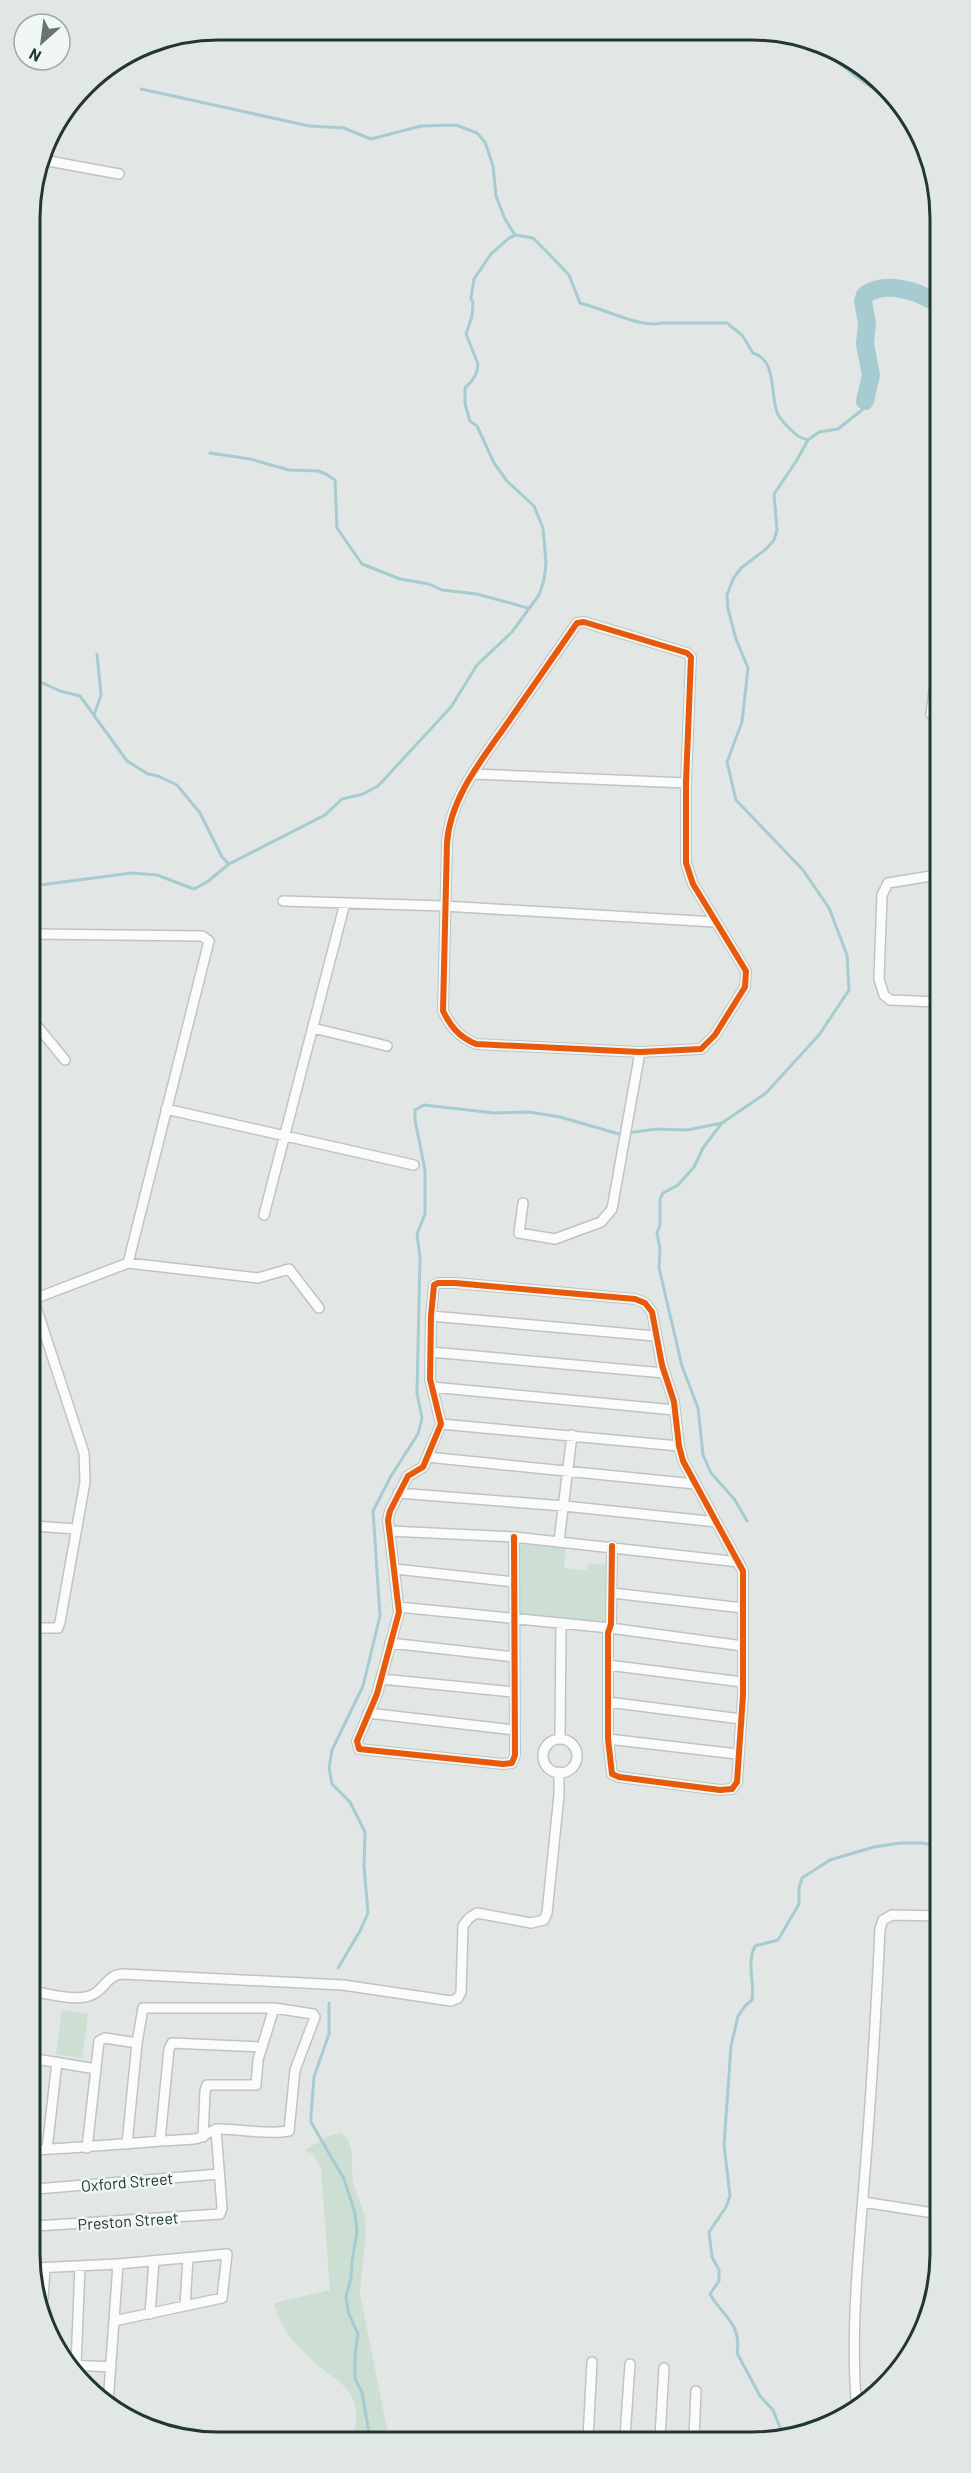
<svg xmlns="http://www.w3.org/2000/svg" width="971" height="2473" font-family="Barlow,sans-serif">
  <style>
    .green { fill: #ccdfd2 }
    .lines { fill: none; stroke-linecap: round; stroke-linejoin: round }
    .stream { stroke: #a6cbd1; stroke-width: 3 }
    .river { stroke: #a6cbd1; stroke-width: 18 }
    .minor-casing { stroke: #bfc4c2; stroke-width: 12 }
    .minor { stroke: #fbfbfb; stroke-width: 9 }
    .cycleway-casing { stroke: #f0f6f3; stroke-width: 10 }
    .cycleway { stroke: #e8590c; stroke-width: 6 }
    .labels { text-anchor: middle; stroke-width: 5; stroke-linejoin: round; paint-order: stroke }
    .street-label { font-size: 16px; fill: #223732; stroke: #f0f6f3 }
    .rim { fill: none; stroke: #223732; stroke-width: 3 }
  </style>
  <rect width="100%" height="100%" fill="#e2e7e5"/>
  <path class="green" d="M517 1544 566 1546 564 1568 587 1571 588 1563 606 1565V1624L519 1616Z
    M62 2010 88 2014 82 2058 56 2054Z
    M341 2133C357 2145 350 2163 353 2180 355 2194 364 2206 365 2220 367 2245 361 2270 360 2294L389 2439H352C366 2390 341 2386 312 2360 294 2344 280 2327 274 2303L330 2290 321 2169 314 2155 305 2150 329 2136Z"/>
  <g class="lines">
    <path class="stream" d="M807 43C817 52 829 55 839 63 858 77 866 88 891 94
      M141 89 309 126 344 128 371 139 421 126 456 125 477 133 485 142 493 166 496 196 505 219 515 235
      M210 453 250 459 289 470 318 471 326 474 335 480 337 528 362 564 400 579 429 584 442 590 477 594 528 608
      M32 678 60 691 80 696 127 761 148 774 158 776 177 785 200 813 222 857 229 864
      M94 715 101 695 97 654
      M32 886 132 873 157 875 194 889 207 882 229 864 325 815 342 799 363 794 378 786 451 707 477 665 512 632 539 595 544 580 546 563 543 528 534 506 507 481 494 463 477 426 470 421 465 404V388C472 382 478 374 478 364L466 334 472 316 473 303 471 298 474 279 491 254 509 238 516 235 533 238 549 254 569 275 580 303C599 307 643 329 661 323H727L742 335 753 353C777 360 770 393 777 412 779 418 784 423 788 427 795 434 799 438 808 440
      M721 1124 703 1148 694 1167 678 1185 663 1193 660 1199V1225L657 1233 660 1249 659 1268 682 1366 698 1408 703 1455 711 1473 735 1500 747 1521
      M338 1968 360 1931 368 1913 364 1866 365 1832 350 1802 332 1784 329 1768 332 1750 363 1686 380 1616 373 1511 391 1476 418 1434 422 1418 417 1393 420 1257 417 1234 425 1214V1170L415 1120V1110L424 1105 494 1113 529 1112 560 1117 619 1134 657 1129 687 1130 722 1123 766 1093 819 1035 849 990 847 955 829 908 803 870 736 800 727 762 742 722 748 668 736 639 728 609 727 595 733 579 741 568 766 549 774 540 777 530 774 494 797 460 808 440 819 432 838 429 862 410 865 401
      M329 2003V2034L314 2077 311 2116V2122L344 2179 355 2213 357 2232 352 2261 351 2278 346 2296 348 2312 358 2334 355 2356V2379L362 2392 370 2439
      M784 2437 773 2410 760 2396 737 2353C742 2323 722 2316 710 2294L719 2281V2270L712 2257 709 2232 726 2207 730 2196 724 2145 731 2046 738 2016 745 2006 752 2000C755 1981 746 1965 755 1946L778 1940 799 1904V1888L802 1878 830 1860 874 1847 900 1843H923L939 1847"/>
    <path class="river" d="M865 401 871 375 865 344 867 323 863 301 865 295C885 281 915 290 935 302"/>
    <g class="minor-casing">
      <path id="minor" d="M43 160 119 174
        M584 622 687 653 691 657 686 783V863L693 884 746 971 745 987 715 1035 701 1049 640 1052 476 1044C459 1037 451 1027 443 1011L447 843C450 796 485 756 511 718 533 686 555 655 577 623Z
        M936 675 931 714 936 715
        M473 774 686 783
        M937 875 888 883 882 895 879 979 884 995 890 1000 937 1002
        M283 901 444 906 715 922
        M32 934 202 936 209 941 128 1263
        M33 1021 65 1060
        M313 1028 387 1046
        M166 1109 414 1165
        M523 1203 519 1233 555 1239 601 1222 612 1209 640 1052
        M264 1215 345 903
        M34 1299 128 1263 258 1278 289 1269 319 1308
        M34 1301 84 1453 85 1482 60 1622 58 1628H34
        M431 1316 655 1336
        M431 1352 664 1373
        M432 1387 675 1410
        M441 1424 679 1446
        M427 1457 695 1484
        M398 1493 564 1506 717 1522
        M34 1526 77 1529
        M390 1531 514 1537 739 1562
        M514 1537 515 1755 512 1763 503 1764 359 1749 357 1741 377 1694 399 1612 388 1520 390 1511 408 1476 423 1467 441 1424 430 1379 431 1316 434 1285 438 1283H455L635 1299 645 1303 652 1312 662 1365 674 1402 679 1446 683 1461 743 1571V1695L737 1782 732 1789 720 1790 619 1777 612 1774 608 1739V1633L611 1624 612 1546
        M559 1541 572 1435
        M395 1569 514 1582
        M612 1593 743 1608
        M398 1607 610 1628 743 1646
        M390 1643 515 1657
        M608 1665 742 1682
        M381 1679 514 1692
        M608 1702 741 1719
        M368 1713 514 1730
        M560 1739 561 1624
        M608 1739 737 1754
        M543 1756a17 17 0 1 1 34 0a17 17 0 1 1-34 0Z
        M35 1992C53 1994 81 2004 97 1992 107 1984 109 1975 123 1974L343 1985 451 2001 458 1998 461 1992 463 1926 469 1918 477 1913 531 1923 544 1920 547 1913 559 1795V1772
        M36 2059 96 2069
        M203 2137 205 2091 207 2085H256L258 2060 274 2008
        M160 2140 169 2049 172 2043 262 2047
        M87 2148 99 2041 105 2038 137 2043
        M47 2149 57 2062
        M36 2150C89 2147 141 2142 194 2139 204 2138 209 2130 219 2129 242 2129 266 2135 289 2131L295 2070 315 2017 313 2014 274 2008H143L137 2043 127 2144
        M36 2189 219 2174
        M863 2202 940 2214
        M36 2226 220 2214 222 2208 216 2129
        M36 2268 118 2264 227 2254 222 2298 114 2321
        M185 2306 188 2258
        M42 2313 45 2268
        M150 2314 154 2261
        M72 2365 111 2367
        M76 2365 80 2266
        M108 2404 118 2264
        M857 2412C850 2336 858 2260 864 2184 871 2099 876 2014 880 1929L883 1920 892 1915 940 1916
        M625 2437 630 2364
        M660 2437 664 2368
        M694 2437 696 2391
        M588 2438 592 2362"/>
    </g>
    <use href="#minor" class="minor"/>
    <g class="cycleway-casing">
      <path id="cycleway" d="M584 622 687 653 691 657 686 783V863L693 884 746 971 745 987 715 1035 701 1049 640 1052 476 1044C459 1037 451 1027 443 1011L447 843C450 796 485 756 511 718 533 686 555 655 577 623Z
        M514 1537 515 1755 512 1763 503 1764 359 1749 357 1741 377 1694 399 1612 388 1520 390 1511 408 1476 423 1467 441 1424 430 1379 431 1316 434 1285 438 1283H455L635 1299 645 1303 652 1312 662 1365 674 1402 679 1446 683 1461 743 1571V1695L737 1782 732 1789 720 1790 619 1777 612 1774 608 1739V1633L611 1624 612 1546"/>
    </g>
    <use href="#cycleway" class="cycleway"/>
  </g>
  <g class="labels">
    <g class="street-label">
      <text transform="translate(127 2182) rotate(-5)" y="6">Oxford Street</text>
      <text transform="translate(128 2221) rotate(-4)" y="6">Preston Street</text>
    </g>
  </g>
  <path d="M0 0H971V2473H0ZM218 40H752A178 178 0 0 1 930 218V2254A178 178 0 0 1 752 2432H218A178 178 0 0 1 40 2254V218A178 178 0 0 1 218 40Z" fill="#e0e7e4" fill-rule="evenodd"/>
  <path class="rim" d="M218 40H752A178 178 0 0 1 930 218V2254A178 178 0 0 1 752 2432H218A178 178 0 0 1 40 2254V218A178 178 0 0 1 218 40Z"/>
  <g transform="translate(42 42) rotate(208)"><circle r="28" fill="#f0f6f3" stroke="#9eaaa6" stroke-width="1.5"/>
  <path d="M0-4.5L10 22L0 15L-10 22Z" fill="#657571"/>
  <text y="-9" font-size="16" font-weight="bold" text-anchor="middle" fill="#223732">N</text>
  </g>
</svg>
